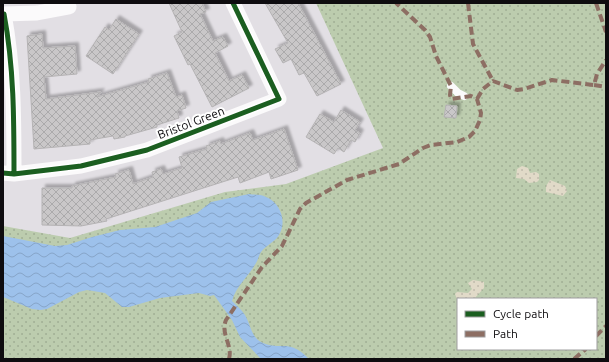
<svg xmlns="http://www.w3.org/2000/svg" width="609" height="362" font-family="Ubuntu,sans-serif">
  <style>
    .grass { fill: url(#grass-dots); fill-rule: evenodd }
    .sand { fill: url(#sand-dots) }
    .water { fill: url(#water-waves) }
    .building { fill: url(#building-cross-hatch); stroke: #b5b3b4; filter: url(#shadow) }
    .lines { fill: none; stroke-linecap: round; stroke-linejoin: round }
    .service { stroke: #fbfafb; stroke-width: 8 }
    .minor { stroke: #fbfafb; stroke-width: 15 }
    .quiet { stroke: #8d6e63; stroke-width: 4; stroke-dasharray: 8 4; stroke-linecap: butt }
    .cycleway-casing { stroke: #fff; stroke-width: 8 }
    .cycleway { stroke: #1b5e20; stroke-width: 5 }
    .labels { text-anchor: middle; stroke-width: 4; stroke-linejoin: round; paint-order: stroke }
    .street-label { font-size: 12px; fill: #0e0c0f; stroke: #fff }
  </style>
  <defs>
    <pattern id="grass-dots" width="8" height="8" patternUnits="userSpaceOnUse"><rect width="8" height="8" fill="#bcccae"/><path d="M2 2h.1M6 6h.1" fill="none" stroke="#a0ae94" stroke-width="1.8" stroke-linecap="round"/></pattern>
    <pattern id="sand-dots" width="8" height="8" patternUnits="userSpaceOnUse"><rect width="8" height="8" fill="#e1dac8"/><path d="M2 2h.1M6 6h.1" fill="none" stroke="#c0baab" stroke-width="1.8" stroke-linecap="round"/></pattern>
    <pattern id="water-waves" width="16" height="10" patternUnits="userSpaceOnUse"><rect width="16" height="10" fill="#9dc1eb"/><path d="M0 5q4-4 8 0t8 0" fill="none" stroke="#86a5c8"/></pattern>
    <pattern id="building-cross-hatch" width="8" height="8" patternUnits="userSpaceOnUse"><rect width="8" height="8" fill="#c9c7c8"/><path d="M0 0l8 8M0 8l8-8" fill="none" stroke="#abaaab"/></pattern>
    <filter id="shadow"><feDropShadow dx="3.5" dy="-3.5" stdDeviation="1" flood-color="#0004"/></filter>
  </defs>
  <rect width="100%" height="100%" fill="#e2dfe4"/>
  <path class="grass" d="M316 3H606V359H3V226L70 238 225 192 286 184 383 148ZM458 299H596V349H458Z"/>
  <path class="sand" d="M522 166 528 168 530 173 536 172 539 174V180L537 182 529 183 524 179 516 178 517 169Z
    M550 180 565 186 567 191 563 196 546 192V186Z
    M473 280 484 282V288L474 299H458V302L455 294 457 292 468 293 472 289 468 283Z"/>
  <path class="water" d="M249 194C255 195 261 194 266 197 281 203 287 222 279 235 275 242 266 245 261 252 259 255 258 260 256 263 249 276 236 286 232 301 237 306 242 310 245 315 251 325 251 338 263 343 283 351 288 338 309 359H261L240 337 232 320 214 295 210 296 199 293 160 298 129 307H122L105 293 87 290 79 292 47 309 40 310 32 309 3 297V236L55 246 67 245 92 237 120 230 155 227 197 213 211 202Z"/>
  <path class="building" d="M169 3H202L206 12 200 14 213 41 223 37 228 46 215 53 229 81 242 75 249 88 212 107 190 64 188 65 174 36 182 32Z
    M265 3H298L341 84 317 96 304 73 299 75 291 59 283 63 275 49 288 43Z
    M116 19 139 34 113 74 86 56 105 27 109 30Z
    M42 34 43 48 75 46 77 74 44 77 46 99 101 92 97 97 149 82 148 79 167 73 176 97 182 95 186 108 177 111 179 118 157 125V127L125 136V137L114 139 113 136 90 140V144L34 149 27 36Z
    M446 105 457 106 456 118 444 117Z
    M341 110 360 122 355 130 360 133 355 142 351 140 344 152 338 148 334 154 306 137 320 114 334 122Z
    M284 129 298 170 271 179 269 172 240 183 238 177 106 219 107 221 81 226 42 225V188H72V186L116 177 115 174 129 170 133 184 153 177 152 172 161 169 163 174 182 168 179 157 207 149 206 146 220 141 221 144 250 133 253 140Z"/>
  <g class="lines">
    <path class="service" d="M451 86 458 93 464 96"/>
    <path class="minor" d="M3 14 37 13 69 7
      M4 14C14 67 14 120 14 174
      M3 173 14 174 81 166 147 150 279 99 233 3"/>
    <path class="quiet" d="M468 3 473 44 493 81
      M596 3 606 32
      M594 85 606 87
      M477 99 483 89 493 81 517 90 524 89 552 80 594 85 597 74 606 60
      M596 336 606 326
      M229 359C233 345 220 334 226 320L262 267 282 246 300 209 306 203 347 180 399 164 423 148 431 145 457 142 469 137 475 131 480 120 481 113 477 99 471 96 451 99 450 95 451 86 436 56 430 37 425 30 396 3
      M574 359 586 349"/>
    <g class="cycleway-casing">
      <path id="cycleway" d="M4 14C14 67 14 120 14 174
        M3 173 14 174 81 166 147 150 279 99 233 3"/>
    </g>
    <use href="#cycleway" class="cycleway"/>
  </g>
  <g class="labels">
    <g class="street-label">
      <text transform="translate(191 123) rotate(-21)" y="4">Bristol Green</text>
    </g>
  </g>
  <rect width="609" height="362" fill="none" stroke="#0e0c0f" stroke-width="8"/>
  <rect x="457" y="298" width="140" height="52" fill="#ffffff" stroke="#9f9e9f"/>
  <rect x="465" y="311" width="20" height="6" fill="#1b5e20" stroke="#9f9e9f"/>
  <text x="493" y="318" font-size="12" fill="#0e0c0f">Cycle path</text>
  <rect x="465" y="331" width="20" height="6" fill="#8d6e63" stroke="#9f9e9f"/>
  <text x="493" y="338" font-size="12" fill="#0e0c0f">Path</text>
</svg>
